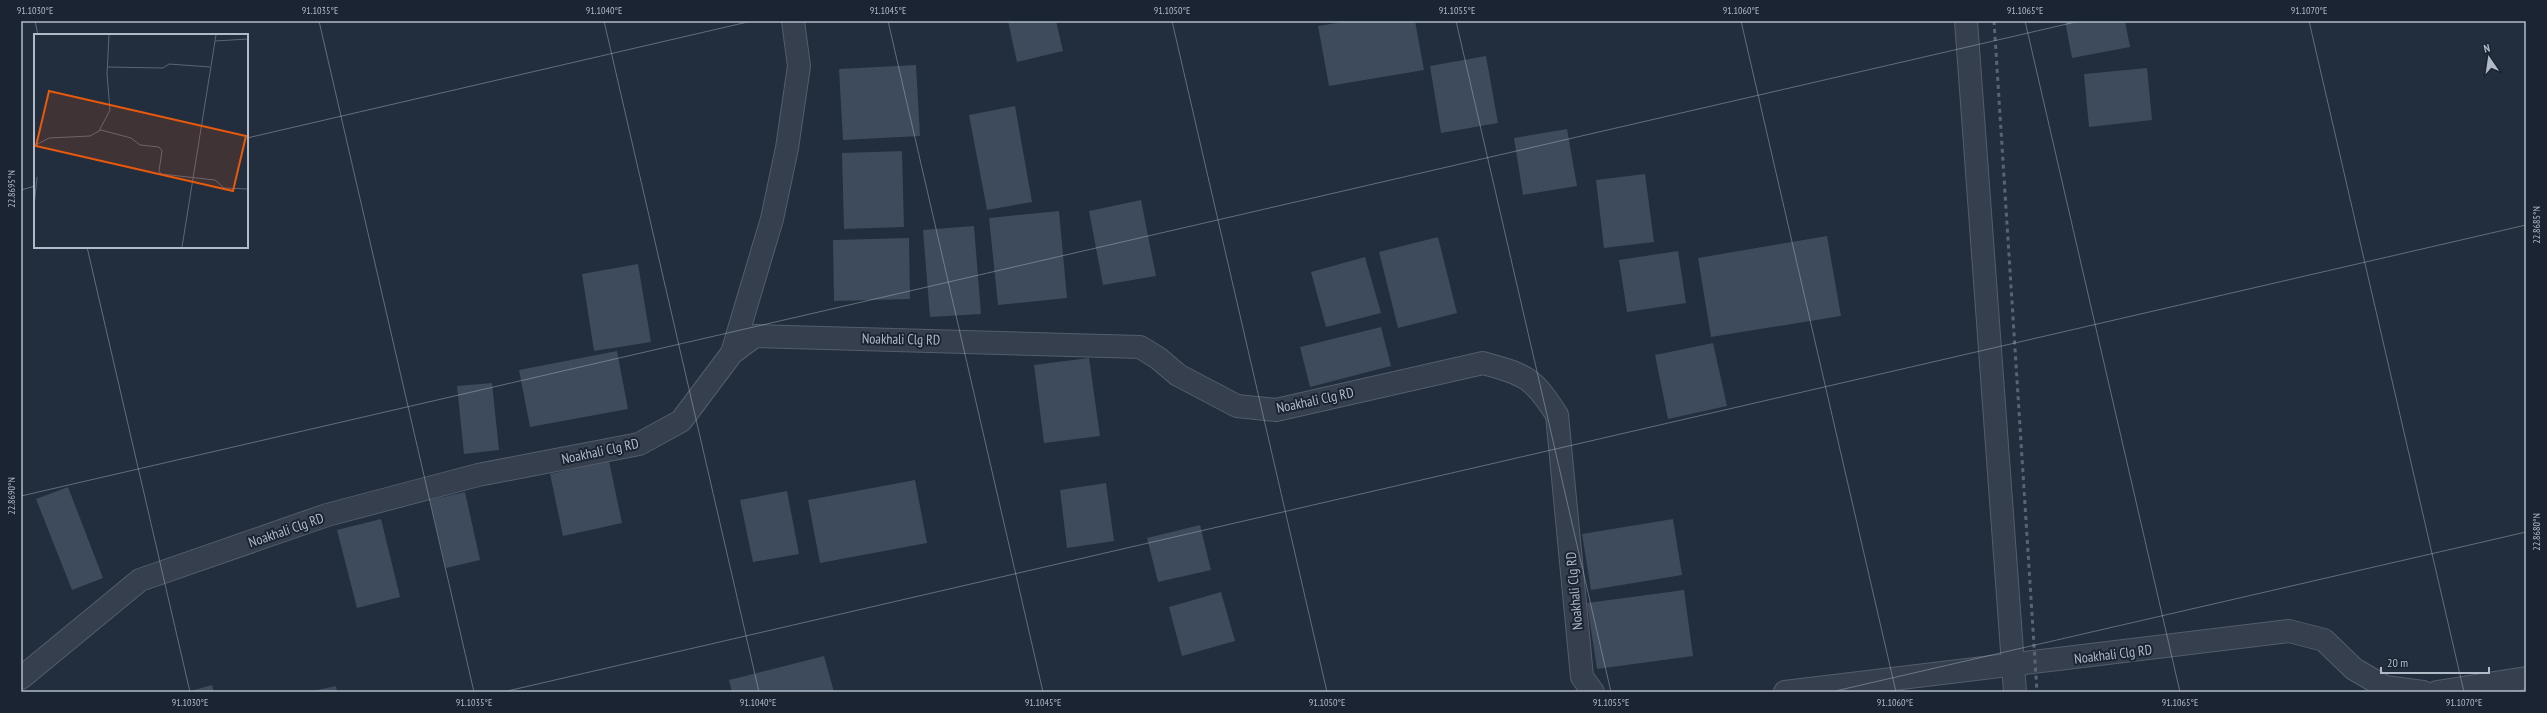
<svg xmlns="http://www.w3.org/2000/svg" width="2547" height="713" font-family="'PT Sans Narrow',sans-serif">
  <style>
    .building { fill: #3e4b5c }
    .lines { fill: none; stroke-linecap: round; stroke-linejoin: round }
    .minor-casing { stroke: #545d6b; stroke-width: 24 }
    .minor { stroke: #363f4d; stroke-width: 22 }
    .rail { stroke: #586374; stroke-width: 3; stroke-dasharray: 4 4; stroke-linecap: butt }
    .ticks { fill: none; stroke: #b2bac8; stroke-width: 1; stroke-opacity: 0.45 }
    .labels { text-anchor: middle; stroke-width: 4; stroke-linejoin: round; paint-order: stroke }
    .street-label { font-size: 14px; fill: #b2bac8; stroke: #1b2432 }
    .inset-road { fill: none; stroke: #5c6575; stroke-width: 1 }
    .view { fill: #e8590c; fill-opacity: 0.15; stroke: #e8590c; stroke-width: 2 }
    .inset-edge { fill: none; stroke: #b2bac8; stroke-width: 2 }
    .neatline { fill: none; stroke: #b2bac8; stroke-width: 1.5 }
    .ticks-label { font-size: 10px; text-anchor: middle; fill: #b2bac8 }
  </style>
  <rect width="100%" height="100%" fill="#222d3d"/>
  <path class="building" d="M1008 21H1056L1063 51 1017 62Z
    M1349 21H1415L1424 70 1329 86 1318 26Z
    M2065 21H2125L2130 47 2072 58Z
    M1486 56 1498 123 1441 133 1430 66Z
    M916 65 920 136 843 140 839 69Z
    M2147 68 2152 120 2089 127 2084 74Z
    M1015 106 1032 202 987 210 969 115Z
    M1567 129 1577 186 1523 195 1514 138Z
    M902 151 904 227 844 229 842 153Z
    M1645 174 1654 242 1604 248 1596 180Z
    M1141 200 1156 276 1103 285 1089 211Z
    M1059 211 1067 298 998 305 989 218Z
    M974 226 981 314 930 317 923 230Z
    M1827 236 1841 316 1711 337 1698 258Z
    M1438 237 1457 313 1398 328 1379 252Z
    M909 238 910 299 834 301 833 240Z
    M1678 251 1686 303 1627 312 1619 260Z
    M1365 257 1381 313 1326 327 1311 272Z
    M638 264 651 342 594 351 582 274Z
    M1381 327 1391 366 1310 387 1300 347Z
    M1713 343 1727 406 1668 419 1655 355Z
    M617 351 628 409 530 427 519 370Z
    M1089 358 1100 436 1044 443 1034 365Z
    M492 383 499 450 464 454 457 386Z
    M609 461 622 523 563 536 550 474Z
    M915 480 927 543 820 563 808 500Z
    M1106 483 1114 541 1067 548 1060 490Z
    M68 487 103 578 72 590 36 499Z
    M787 491 799 554 753 562 740 500Z
    M465 492 480 560 446 568 430 500Z
    M381 519 400 597 357 608 337 530Z
    M1673 519 1682 575 1591 590 1582 534Z
    M1200 525 1211 570 1158 582 1147 538Z
    M1684 590 1693 656 1597 669 1587 603Z
    M1221 592 1235 641 1182 656 1169 607Z
    M824 656 834 692H732L729 680Z
    M212 685 214 692H187Z
    M336 686 337 692H312V691Z"/>
  <g class="lines">
    <g class="minor-casing">
      <path id="minor" d="M1966 21 2015 692
        M732 353 772 219 787 148 799 66 793 21
        M21 678 140 580 327 515 478 475 639 444 681 421 732 353 755 336 1140 347 1158 358 1178 375 1237 406 1276 410 1483 363C1526 375 1533 377 1557 415L1582 677 1593 692
        M1785 692 2289 631 2324 640 2354 669 2385 687 2423 692
        M2437 692 2526 678"/>
    </g>
    <use href="#minor" class="minor"/>
    <path class="rail" d="M1994 21 2037 692"/>
  </g>
  <path class="ticks" d="M35 21 38 35M319 21 474 692M604 21 759 692M888 21 1043 692M1172 21 1327 692M1456 21 1611 692M1741 21 1896 692M2025 21 2180 692M2309 21 2464 692M247 138 752 21M21 190 35 186M87 247 190 692M21 496 2080 21M503 692 2526 225M1831 692 2526 532"/>
  <g class="labels">
    <g class="street-label">
      <text transform="translate(901 339) rotate(1)" y="5">Noakhali Clg RD</text>
      <text transform="translate(1315 400) rotate(-12)" y="5">Noakhali Clg RD</text>
      <text transform="translate(600 451) rotate(-12)" y="5">Noakhali Clg RD</text>
      <text transform="translate(286 530) rotate(-19)" y="5">Noakhali Clg RD</text>
      <text transform="translate(1574 591) rotate(-95)" y="5">Noakhali Clg RD</text>
      <text transform="translate(2113 654) rotate(-7)" y="5">Noakhali Clg RD</text>
    </g>
  </g>
  <g transform="translate(34 34)">
    <rect width="214" height="214" fill="#222d3d"/>
    <path class="inset-road" d="M181 7 214 5M73 33 129 34 135 30 176 33M65 97 76 76 73 40 75 1M0 112 15 104 56 102 67 96 97 104 106 111 125 113 128 117 125 137 127 140 181 146 190 154 214 155M0 173 3 143M148 213 182 1"/>
    <path class="view" d="M15 57 212 102 199 157 2 112Z"/>
    <rect width="214" height="214" class="inset-edge"/>
  </g>
  <rect width="2547" height="713" fill="none" stroke="#1b2432" stroke-width="44"/>
  <g transform="translate(2489 58) rotate(347)" stroke="#1b2432" stroke-width="3" paint-order="stroke">
  <path d="M0-3L7 15L0 10L-7 15Z" fill="#b2bac8"/>
  <text y="-6" font-size="11" font-weight="bold" text-anchor="middle" fill="#b2bac8">N</text>
  </g>
  <path d="M2381 667v6h108v-6" fill="none" stroke="#b2bac8" stroke-width="2"/>
  <text x="2387" y="667" font-size="12" fill="#b2bac8" stroke="#1b2432" stroke-width="3" paint-order="stroke">20 m</text>
  <rect x="22" y="22" width="2503" height="669" class="neatline"/>
  <g class="ticks-label">
    <text x="35" y="14">91.1030°E</text>
    <text x="320" y="14">91.1035°E</text>
    <text x="604" y="14">91.1040°E</text>
    <text x="888" y="14">91.1045°E</text>
    <text x="1172" y="14">91.1050°E</text>
    <text x="1457" y="14">91.1055°E</text>
    <text x="1741" y="14">91.1060°E</text>
    <text x="2025" y="14">91.1065°E</text>
    <text x="2309" y="14">91.1070°E</text>
    <text transform="translate(11 189) rotate(-90)" y="4">22.8695°N</text>
    <text transform="translate(2536 225) rotate(-90)" y="4">22.8685°N</text>
    <text transform="translate(11 496) rotate(-90)" y="4">22.8690°N</text>
    <text transform="translate(2536 532) rotate(-90)" y="4">22.8680°N</text>
    <text x="190" y="706">91.1030°E</text>
    <text x="474" y="706">91.1035°E</text>
    <text x="758" y="706">91.1040°E</text>
    <text x="1043" y="706">91.1045°E</text>
    <text x="1327" y="706">91.1050°E</text>
    <text x="1611" y="706">91.1055°E</text>
    <text x="1895" y="706">91.1060°E</text>
    <text x="2180" y="706">91.1065°E</text>
    <text x="2464" y="706">91.1070°E</text>
  </g>
</svg>
